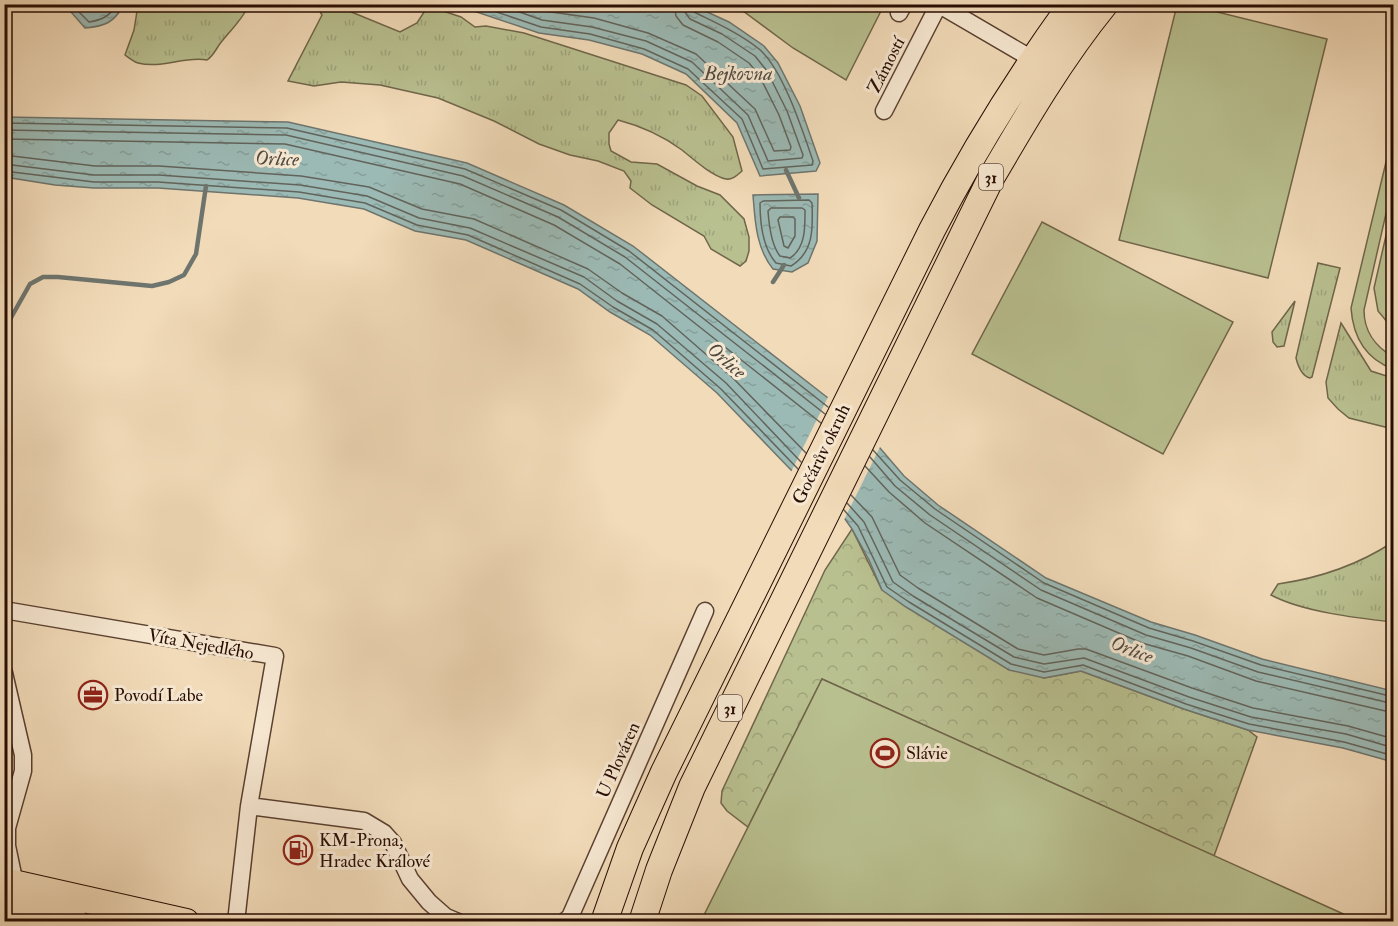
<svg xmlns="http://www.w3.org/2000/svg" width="1398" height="926" font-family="'IM FELL Double Pica',serif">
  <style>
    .grass { fill: url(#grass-tufts); stroke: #70664a; stroke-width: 1.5 }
    .forest { fill: url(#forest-crowns); stroke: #70664a; stroke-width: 1.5 }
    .pitch { fill: #b9c090; stroke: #70664a; stroke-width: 1.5 }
    .water { fill: url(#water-ripples); stroke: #6e756e; stroke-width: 1.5 }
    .pier { fill: #f2dbb9 }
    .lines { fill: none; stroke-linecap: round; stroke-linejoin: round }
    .shore { stroke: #62645c; stroke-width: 1.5 }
    .stream { stroke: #6e756e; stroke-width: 4.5 }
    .minor-casing { stroke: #5a4030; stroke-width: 19 }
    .primary-casing { stroke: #280d03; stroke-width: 28 }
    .minor { stroke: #f7e8d2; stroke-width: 16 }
    .primary { stroke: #f2dbb9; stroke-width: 26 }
    .labels { text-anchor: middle; stroke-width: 6; stroke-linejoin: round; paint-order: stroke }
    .shield { fill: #f7e8d2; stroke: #664f41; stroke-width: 1.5 }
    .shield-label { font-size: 16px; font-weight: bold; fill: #280d03 }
    .street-label { font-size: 18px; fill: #280d03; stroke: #f7e8d2 }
    .poi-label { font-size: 18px; fill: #280d03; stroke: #f7e8d2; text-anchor: start }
    .water-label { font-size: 20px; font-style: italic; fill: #514a41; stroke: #f7e8d2 }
  </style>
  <defs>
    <pattern id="grass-tufts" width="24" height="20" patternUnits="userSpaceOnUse" patternTransform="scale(1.5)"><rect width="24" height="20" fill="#b9c090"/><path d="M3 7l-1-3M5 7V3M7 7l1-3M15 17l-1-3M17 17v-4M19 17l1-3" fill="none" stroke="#9fa47b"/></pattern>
    <pattern id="forest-crowns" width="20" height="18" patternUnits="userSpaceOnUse" patternTransform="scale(1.5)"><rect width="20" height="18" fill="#b9c090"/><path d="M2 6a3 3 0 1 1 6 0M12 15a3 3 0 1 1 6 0" fill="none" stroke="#9fa47b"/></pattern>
    <pattern id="water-ripples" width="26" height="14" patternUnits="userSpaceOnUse" patternTransform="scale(1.5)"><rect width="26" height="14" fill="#9cbab5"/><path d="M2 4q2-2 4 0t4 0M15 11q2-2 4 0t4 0" fill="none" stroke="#869f9a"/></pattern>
  </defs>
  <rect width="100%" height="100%" fill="#f2dbb9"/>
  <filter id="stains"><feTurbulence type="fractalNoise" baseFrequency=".00333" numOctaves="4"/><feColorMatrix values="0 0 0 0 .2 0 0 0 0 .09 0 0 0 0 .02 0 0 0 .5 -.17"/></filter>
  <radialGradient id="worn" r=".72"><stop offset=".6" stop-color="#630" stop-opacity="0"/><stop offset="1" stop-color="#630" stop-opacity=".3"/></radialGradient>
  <path class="grass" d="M341 4 349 11 400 32 417 23 428 6 461 17 475 27 486 26 524 33 686 85 702 96 733 137 742 171C737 175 733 180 726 179 712 176 693 159 682 150 663 136 641 126 618 120L609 133V144L611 151 631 162 657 164 697 186 720 195 744 219 749 237V251L746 261 740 266 711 249 704 236 652 205 630 188 631 181 624 171 598 161 570 155 539 144 494 121 438 98 380 85 341 82 314 86 288 81 322 15 316 5Z
    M138 5V4L267 5 248 7C239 24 230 30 219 45 215 51 213 56 207 60 184 56 161 69 138 63 134 62 129 58 125 55L134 30Z
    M1318 263 1340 268 1312 377 1310 378C1302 376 1298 366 1296 358Z
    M1295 301 1284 346 1277 347 1273 342 1272 332Z
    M1341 323 1371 371 1393 378V429L1349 418 1338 409 1328 398 1326 382Z
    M1393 542V622C1357 618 1303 612 1271 595L1278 584C1320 578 1358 565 1393 542Z"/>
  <path class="forest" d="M852 529 882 590 1044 678 1081 671 1184 709 1248 730 1257 737 1214 856 822 679 748 827 727 811 721 803 722 791 825 570Z"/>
  <path class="pitch" d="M735 5H884L846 80 793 48Z
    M1177 5H1189L1327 39 1268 278 1119 240Z
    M1393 133V183L1364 310C1364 332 1375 346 1393 357V369C1366 359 1353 337 1351 308Z
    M1393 205V329L1378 311 1374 288Z
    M1042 222 1233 322 1163 454 972 354Z
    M822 679 1359 921H701Z"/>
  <path class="water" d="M65 5H124C113 23 106 26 85 28Z
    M456 5H692L729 22 764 46 778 63 800 106 820 163 816 171 760 176 737 123 686 74 642 54 589 40 539 33Z
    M4 117 288 122 467 163 564 205 633 246 828 398 880 448 904 476 938 505 1046 578 1151 622 1195 635 1262 659 1393 691V762L1343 748 1248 730 1184 709 1081 671 1044 678 1009 670 906 607 882 590 869 560 852 529 845 519 792 471 717 393 650 335 610 312 578 289 466 240 415 231 364 209 298 198 158 188H94L55 185 5 177Z
    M818 194 817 241 808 263 792 272 773 269C756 248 755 221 753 195Z"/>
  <path class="pier" d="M829 395 881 445 843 522 790 474Z"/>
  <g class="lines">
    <path class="shore" d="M71 4 89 22C102 20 110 16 117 4
      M473 4 541 27 590 34 644 49 688 69 742 119 763 169 812 165 813 161C803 132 783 69 759 49 739 33 716 23 694 12L691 4
      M497 4 542 20 592 27 646 41 692 62 748 115 768 161 802 158 803 155 787 111 767 71 755 56 722 34 690 19 685 12 683 4
      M525 4 544 11 594 18 648 33 696 54 755 109 774 151 790 150 791 147 779 115 759 75 749 63 718 42 683 25 676 16 674 4
      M4 123 287 128 465 169 561 210 629 251 828 407
      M4 130 286 135 463 176 558 217 625 257 825 414
      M4 139 285 144 460 184 554 225 620 264 821 423
      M4 155 95 166H159L301 176 369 187 422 209 474 219 588 269 622 293 662 316 732 377 806 453
      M4 164 94 175H159L300 185 367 196 419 218 470 228 584 277 617 301 657 324 726 383 801 462
      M4 171 94 182H158L299 192 365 203 417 225 468 235 580 284 613 307 653 330 721 389 798 469
      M809 200 812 203C813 228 814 252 791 266L776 263C763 248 760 222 760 203L763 201Z
      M771 208H802L805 210C805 226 806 248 790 258L780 256C771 245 769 225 768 211Z
      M780 217H793L795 219V236L788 248 784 246 778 220Z
      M873 450 900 480 935 509 1044 583 1149 628 1193 641 1261 665 1394 697
      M870 457 895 486 930 515 1041 590 1146 635 1191 648 1258 672 1394 704
      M865 466 889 492 925 523 1037 598 1142 643 1188 656 1256 681 1394 713
      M851 495 872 517 900 575 918 588 1018 649 1044 655 1078 649H1086L1192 688 1253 708 1348 726 1394 739
      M847 503 864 522 893 582 913 596 1014 657 1044 664 1084 658 1189 697 1251 717 1346 734 1394 748
      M844 510 858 526 887 587 909 602 1011 664 1044 672 1083 665 1186 704 1249 724 1344 742 1394 756"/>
    <path class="stream" d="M786 170 799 198
      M773 282 784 265
      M4 330 30 284 43 277H58L152 286 169 282 184 275 196 254 206 186"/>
    <g class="minor-casing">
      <path id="minor" d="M938 4 1032 59
        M899 13 904 4
        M884 111 939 4
        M4 610 275 656 249 806 236 922
        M4 673 23 755V771L7 828V846L15 884
        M249 806 364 821 384 833 393 843 410 879 429 902 446 917 458 922
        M564 922 570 917 705 611"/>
    </g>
    <g class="primary-casing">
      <path id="primary" d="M4 881 186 922
        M4 902 72 914
        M604 922 630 848 664 772 932 230C973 151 1019 77 1072 4
        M642 922 659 870 692 787 991 178C1026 118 1061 58 1105 4"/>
    </g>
    <use href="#minor" class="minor"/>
    <use href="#primary" class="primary"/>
  </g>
  <defs>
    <g id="office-ring" transform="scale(1.5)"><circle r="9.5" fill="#f7e8d2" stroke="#8f2418" stroke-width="1.5"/><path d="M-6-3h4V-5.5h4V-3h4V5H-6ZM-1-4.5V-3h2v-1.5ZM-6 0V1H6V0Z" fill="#8f2418"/></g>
    <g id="stadium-ring" transform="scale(1.5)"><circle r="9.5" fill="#f7e8d2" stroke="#8f2418" stroke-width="1.5"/><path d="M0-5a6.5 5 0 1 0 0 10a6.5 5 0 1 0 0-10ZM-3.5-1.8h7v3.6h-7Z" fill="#8f2418"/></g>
    <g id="fuel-ring" transform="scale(1.5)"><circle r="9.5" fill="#f7e8d2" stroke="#8f2418" stroke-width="1.5"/><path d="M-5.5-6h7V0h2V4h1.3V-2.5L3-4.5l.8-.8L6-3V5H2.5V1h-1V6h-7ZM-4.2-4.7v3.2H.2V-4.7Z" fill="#8f2418"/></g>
  </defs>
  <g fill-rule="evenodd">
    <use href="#office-ring" x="93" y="695"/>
    <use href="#stadium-ring" x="885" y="753"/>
    <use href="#fuel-ring" x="298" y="850"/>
  </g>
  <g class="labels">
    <g class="shield">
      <rect x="979" y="164" width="24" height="26" rx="4.5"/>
      <rect x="718" y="695" width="24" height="26" rx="4.5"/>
    </g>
    <g class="shield-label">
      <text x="991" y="183">31</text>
      <text x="730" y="714">31</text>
    </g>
    <g class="street-label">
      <text transform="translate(886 65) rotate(-63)" y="6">Zámostí</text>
      <text transform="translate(821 454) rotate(-64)" y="6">Gočárův okruh</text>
      <text transform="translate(201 644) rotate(10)" y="6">Víta Nejedlého</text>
      <text transform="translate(618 760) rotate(-66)" y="6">U Plováren</text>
    </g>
    <g class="poi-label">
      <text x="114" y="701">Povodí Labe</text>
      <text x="906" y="759">Slávie</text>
      <text x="319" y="846">KM-Prona,<tspan x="319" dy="21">Hradec Králové</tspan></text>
    </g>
    <g class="water-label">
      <text x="738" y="80">Bejkovna</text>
      <text transform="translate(277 158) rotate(2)" y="7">Orlice</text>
      <text transform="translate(727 360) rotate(41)" y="7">Orlice</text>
      <text transform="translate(1132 649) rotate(21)" y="7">Orlice</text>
    </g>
  </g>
  <rect width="1398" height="926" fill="none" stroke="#f2dbb9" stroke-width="24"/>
  <rect x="6" y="6" width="1386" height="914" fill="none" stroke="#280d03" stroke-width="3"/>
  <rect x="12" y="12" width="1374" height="902" fill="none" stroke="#280d03" stroke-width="1.5"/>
  <rect width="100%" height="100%" filter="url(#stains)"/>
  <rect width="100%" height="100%" fill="url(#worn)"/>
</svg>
